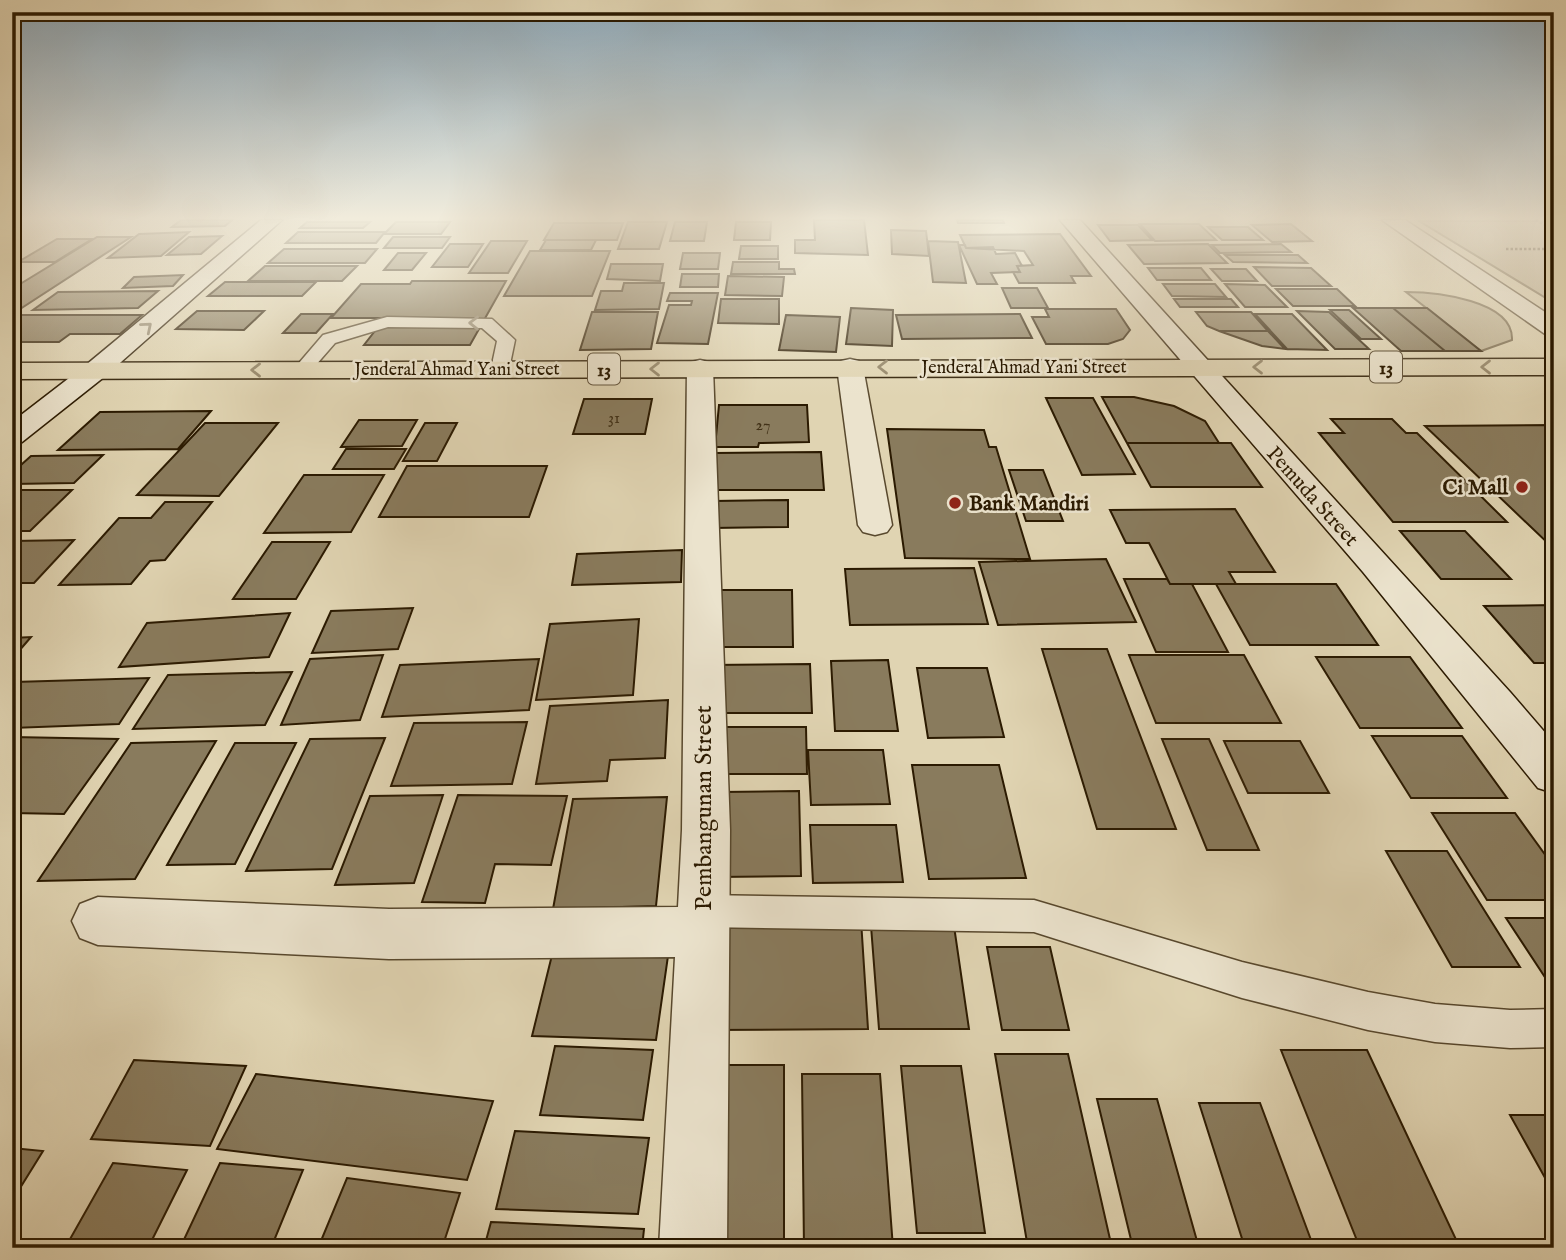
<svg xmlns="http://www.w3.org/2000/svg" width="1566" height="1260" font-family="'IM FELL English',serif">
  <style>
    .green { fill: #c1b494; stroke: #76674a; stroke-width: 2 }
    .building { fill: #897b5d; stroke: #2b1a01; stroke-width: 2 }
    .lines { fill: none; stroke-linecap: round; stroke-linejoin: round }
    .lane-casing { stroke: #58482d; stroke-width: 3 }
    .street-casing { stroke: #58482d; stroke-width: 3 }
    .secondary-casing { stroke: #2b1a01; stroke-width: 3 }
    .highway-casing { stroke: #2b1a01; stroke-width: 3 }
    .path { stroke: #2b1a01; stroke-width: 2.5; stroke-dasharray: 2.5 2; stroke-linecap: butt }
    .lane { fill: #ebe3cd; fill-rule: evenodd }
    .street { fill: #ebe3cd; fill-rule: evenodd }
    .secondary { fill: #ebe3cd; fill-rule: evenodd }
    .highway { fill: #e0d4b2; fill-rule: evenodd }
    .oneway { stroke: #958971 }
    .oneway2 { stroke: #8f8062 }
    .poi-dot { fill: #8f2418; stroke: #ebe3cd; stroke-width: 2.5 }
    .labels { text-anchor: middle; stroke-width: 5; stroke-linejoin: round; paint-order: stroke }
    .far-number-label { font-size: 16px; fill: #423218 }
    .far-street-label { font-size: 18px; fill: #2b1a01; stroke: #ebe3cd }
    .shield { fill: #ebe3cd; stroke: #65563e; stroke-width: 2 }
    .shield-label { font-size: 19px; font-weight: bold; fill: #2b1a01 }
    .poi-label { font-size: 21px; font-weight: bold; fill: #2b1a01; stroke: #ebe3cd; text-anchor: end }
    .street-label { font-size: 21px; fill: #2b1a01; stroke: #ebe3cd }
    .near-street-label { font-size: 24px; fill: #2b1a01; stroke: #ebe3cd }
  </style>
  <rect width="100%" height="100%" fill="#e0d4b2"/>
  <filter id="stains"><feTurbulence type="fractalNoise" baseFrequency=".00286" numOctaves="4"/><feColorMatrix values="0 0 0 0 .2 0 0 0 0 .09 0 0 0 0 .02 0 0 0 .5 -.17"/></filter>
  <radialGradient id="worn" r=".72"><stop offset=".6" stop-color="#630" stop-opacity="0"/><stop offset="1" stop-color="#630" stop-opacity=".3"/></radialGradient>
  <path class="green" d="M1419 221H1554V303Z
    M1406 292C1435 292 1514 300 1512 340L1481 351Z"/>
  <path class="building" d="M181 220H232L225 226 172 227Z
    M814 220H864L868 255 795 253V240H815Z
    M957 220H1003L1004 223H958Z
    M307 222H370L363 228H300Z
    M396 222H450L441 234H384Z
    M628 222H667L659 249H618Z
    M675 222H707L704 241H670Z
    M736 222H771L770 240H734Z
    M554 223H623L617 240H544Z
    M1140 224H1199L1216 240 1155 241Z
    M1291 224 1312 241 1272 242 1252 225Z
    M1098 225H1138L1152 240 1110 241Z
    M1208 227H1248L1263 240H1222Z
    M891 230 926 231 929 256 892 254Z
    M189 232 161 256 108 258 139 234Z
    M298 232H385L376 243H286Z
    M1060 234 1091 276H1071L1075 283H1019L1013 272H1020L1017 266 1033 265 1024 251 966 248 960 235Z
    M222 236 201 254 167 255 189 237Z
    M97 237H131L17 311H12V289Z
    M393 237H450L442 248H384Z
    M57 239H92L55 262H18Z
    M546 240H596L591 250H540Z
    M491 241H527L508 273H469Z
    M928 241 958 242 966 283 933 282Z
    M450 244H483L468 267H432Z
    M1208 244 1227 263 1144 264 1128 245Z
    M1281 244 1291 252 1220 253 1212 245Z
    M959 245H965L966 248 993 247 996 254 1015 253 1022 266H1017L1020 272 991 273 997 284H977Z
    M741 246H778V259H739Z
    M284 249H377L365 263H268Z
    M530 251H610L592 296H504Z
    M398 253H426L412 270H384Z
    M683 253H720L718 269H680Z
    M1225 255H1298L1307 263 1233 262Z
    M733 262H779V269H794L795 274H731Z
    M611 264H663L660 281 607 279Z
    M265 266H357L342 281H248Z
    M1254 267 1311 268 1331 286H1272Z
    M1148 268H1201L1211 280H1157Z
    M1211 269H1246L1257 281H1222Z
    M682 274H719L718 287H680Z
    M183 275 173 286 123 288 134 277Z
    M728 276 784 277 782 296 725 295Z
    M412 281H506L470 345H364L385 318H331L361 284H410Z
    M225 282H316L302 296H208Z
    M624 283H664L659 309 595 310 601 291H622Z
    M1163 284H1215L1226 297 1172 296Z
    M1225 284 1265 285 1287 307H1245Z
    M1002 288H1037L1048 308H1011Z
    M1276 289H1337L1355 306H1293Z
    M158 291 138 308 33 310 58 292Z
    M670 293H718L708 344 657 343 669 305H691L692 301H667Z
    M721 299H779V324L718 323Z
    M1174 299H1231L1238 307H1180Z
    M851 308 893 310 892 346 846 344Z
    M1353 308H1393L1445 351H1401Z
    M1393 308H1427L1481 351H1445Z
    M1045 309H1116L1130 330 1123 339 1108 344H1046L1032 317H1049Z
    M1330 310H1349L1381 339H1361Z
    M197 311H264L244 330 176 329Z
    M1297 311 1329 312 1369 349H1335Z
    M592 312H658L651 349 580 350Z
    M1196 312H1251L1268 331H1219L1207 326Z
    M301 314H333L316 333H283Z
    M1020 314 1032 338 902 339 896 315Z
    M1255 314H1292L1327 350 1287 349Z
    M12 315H142L120 334H70L59 342H12Z
    M786 315 840 317 836 352 779 350Z
    M1219 331H1268L1285 349 1262 346Z
    M1102 397H1134L1174 406 1205 421 1219 443H1127Z
    M1046 398H1093L1135 474 1082 475Z
    M584 399H652L645 434H573Z
    M719 405H807L809 442 759 443 758 447H715Z
    M211 411 178 449 58 450 100 412Z
    M1331 419H1392L1406 433H1417L1507 522H1393L1319 433H1344Z
    M359 420H417L402 446 341 447Z
    M205 423H278L219 496 137 495Z
    M425 423H457L437 461H403Z
    M1554 425V549L1425 426Z
    M887 429 984 430 989 447H996L1030 559 905 558Z
    M1127 443H1231L1262 487H1151Z
    M346 449H406L394 469H333Z
    M821 452 824 490H711L715 453Z
    M103 455 74 483 12 484V473L31 456Z
    M407 466H547L529 517H379Z
    M1009 470H1043L1063 521H1026Z
    M304 475H384L351 532 264 533Z
    M12 490H72L30 531H12Z
    M788 500V527L712 528 714 501Z
    M165 502H212L165 560 150 561 131 584 59 585 119 518H151Z
    M1235 509 1275 572H1229L1236 584H1170L1149 543H1126L1110 510Z
    M1400 531H1465L1511 579H1441Z
    M74 540 34 583H12V541Z
    M272 542H330L296 599H233Z
    M682 550 681 582 572 585 577 554Z
    M1106 559 1136 622 998 625 979 562Z
    M974 568 988 624 850 625 845 569Z
    M1124 579H1167L1170 584H1192L1228 652H1156Z
    M1216 584H1336L1378 645H1250Z
    M717 590H792L793 647H713Z
    M1554 605V663H1534L1484 606Z
    M413 608 398 649 312 653 331 611Z
    M290 613 269 657 119 667 147 623Z
    M639 619 633 695 536 700 550 624Z
    M31 637 12 659V638Z
    M1042 649H1107L1176 829H1097Z
    M383 655 360 720 281 725 310 659Z
    M1129 655H1244L1281 723H1156Z
    M1316 657H1410L1462 728H1360Z
    M539 659 529 710 382 717 400 665Z
    M888 660 898 731H835L831 661Z
    M810 664 812 713H705L709 665Z
    M917 668H987L1004 737 928 738Z
    M292 672 265 725 133 729 168 675Z
    M149 678 119 724 12 728 14 682Z
    M668 700 665 758 610 760 607 781 536 784 550 706Z
    M527 722 512 784 391 786 414 723Z
    M713 727H806L807 774H710Z
    M1372 736H1462L1507 798H1411Z
    M12 737 118 739 64 814 12 813Z
    M385 738 332 869 246 871 310 739Z
    M1162 739H1209L1259 850H1207Z
    M216 741 135 879 38 881 131 743Z
    M1224 741H1300L1329 793H1248Z
    M235 743H296L235 864 167 865Z
    M808 750H883L890 804 811 805Z
    M912 765H999L1026 878 929 879Z
    M799 791 801 876 716 877 721 792Z
    M443 795 414 883 335 885 370 796Z
    M458 795 567 796 551 865 495 864 485 903 422 902Z
    M667 797 656 906 553 909 573 799Z
    M1432 813H1515L1554 867V900H1487Z
    M810 825H896L903 882 813 883Z
    M1386 851H1447L1520 967H1452Z
    M1506 918H1554V991Z
    M861 920 868 1029 708 1030 715 921Z
    M871 926H954L969 1029H879Z
    M987 947H1050L1069 1030H1002Z
    M553 951 668 956 656 1040 532 1036Z
    M555 1046 653 1050 643 1120 540 1115Z
    M1281 1050H1367L1460 1248H1360Z
    M995 1054H1068L1112 1248H1028Z
    M134 1060 246 1066 210 1146 91 1139Z
    M718 1065H784V1248H709Z
    M901 1066H961L985 1233H917Z
    M256 1074 493 1101 467 1180 217 1149Z
    M802 1074H880L893 1248H804Z
    M1097 1099H1157L1199 1248H1133Z
    M1199 1103H1260L1314 1248H1245Z
    M1510 1115H1554V1194Z
    M515 1131 649 1138 638 1214 496 1209Z
    M12 1148 43 1151 12 1201Z
    M113 1163 187 1170 148 1248H65Z
    M220 1163 303 1170 271 1248H180Z
    M347 1178 460 1193 442 1248H318Z
    M491 1222 644 1229 642 1248H484Z"/>
  <g class="lines">
    <g class="lane-casing">
      <path id="lane" d="M387 317 492 319 515 340 509 369 500 374 491 369 497 341 482 328 388 327 335 343 308 374 302 375 293 370 323 335Z
        M703 895 1034 900 1242 962 1368 992 1435 1004 1510 1010 1554 1009V1047L1510 1048 1435 1042 1368 1030 1242 998 1034 932 703 927 691 923 685 911 691 899Z"/>
    </g>
    <g class="street-casing">
      <path id="street" d="M1382 220H1405L1554 318V336L1545 334Z
        M850 359 859 361 863 367 892 525 887 532 875 535 863 532 858 525 837 367 841 361Z
        M700 360 709 362 713 368 730 830 727 1248H659L675 957 389 959 98 945 80 938 72 921 80 904 98 897 389 909 678 907 682 830 687 368 691 362Z"/>
    </g>
    <g class="secondary-casing">
      <path id="secondary" d="M261 220H282L104 377 22 442 12 445V422L86 365Z
        M1060 220H1080L1510 692 1554 743V793L1538 788 1363 572Z"/>
    </g>
    <g class="highway-casing">
      <path id="highway" d="M1554 359V375L12 379V363Z"/>
    </g>
    <path class="path" d="M1536 220 1554 230
      M1506 249H1554"/>
    <use href="#lane" class="lane"/>
    <use href="#street" class="street"/>
    <use href="#secondary" class="secondary"/>
    <use href="#highway" class="highway"/>
  </g>
  <defs><path id="oneway-chevron" d="M-2-3.5L2.5 0L-2 3.5" fill="none" stroke-width="1.6" stroke-linecap="round" stroke-linejoin="round" transform="scale(1.75)"/></defs>
  <g class="oneway">
    <use href="#oneway-chevron" transform="translate(474 323) rotate(-179)"/>
    <use href="#oneway-chevron" transform="translate(147 327) rotate(-40)"/>
  </g>
  <g class="oneway2">
    <use href="#oneway-chevron" transform="translate(883 367) rotate(180)"/>
    <use href="#oneway-chevron" transform="translate(1258 367) rotate(180)"/>
    <use href="#oneway-chevron" transform="translate(1486 367) rotate(-180)"/>
    <use href="#oneway-chevron" transform="translate(655 369) rotate(180)"/>
    <use href="#oneway-chevron" transform="translate(256 370) rotate(180)"/>
  </g>
  <linearGradient id="sky" x2="0" y2="1"><stop stop-color="#8ca8ba"/><stop offset="0.55" stop-color="#f1ecdc"/><stop offset="1" stop-color="#f1ecdc" stop-opacity="0"/></linearGradient>
  <rect width="1566" height="397" fill="url(#sky)"/>
  <g class="poi-dot">
    <circle cx="1522" cy="487" r="7"/>
    <circle cx="955" cy="503" r="7"/>
  </g>
  <g class="labels">
    <g class="far-number-label">
      <text x="614" y="423">31</text>
      <text x="763" y="430">27</text>
    </g>
    <g class="far-street-label">
      <text x="1024" y="373">Jenderal Ahmad Yani Street</text>
      <text x="457" y="375">Jenderal Ahmad Yani Street</text>
    </g>
    <g class="shield">
      <rect x="1370" y="351.5" width="32" height="31" rx="5"/>
      <rect x="588" y="353.5" width="32" height="31" rx="5"/>
    </g>
    <g class="shield-label">
      <text x="1386" y="374">13</text>
      <text x="604" y="376">13</text>
    </g>
    <g class="poi-label">
      <text x="1508" y="494">Ci Mall</text>
      <text x="969" y="510" text-anchor="start">Bank Mandiri</text>
    </g>
    <g class="street-label">
      <text transform="translate(1313 496) rotate(48)" y="7">Pemuda Street</text>
    </g>
    <g class="near-street-label">
      <text transform="translate(703 808) rotate(-90)" y="8">Pembangunan Street</text>
    </g>
  </g>
  <rect width="1566" height="1260" fill="none" stroke="#e0d4b2" stroke-width="42"/>
  <rect x="14" y="14" width="1538" height="1232" fill="none" stroke="#2b1a01" stroke-width="3.5"/>
  <rect x="21" y="21" width="1524" height="1218" fill="none" stroke="#2b1a01" stroke-width="2"/>
  <rect width="100%" height="100%" filter="url(#stains)"/>
  <rect width="100%" height="100%" fill="url(#worn)"/>
</svg>
